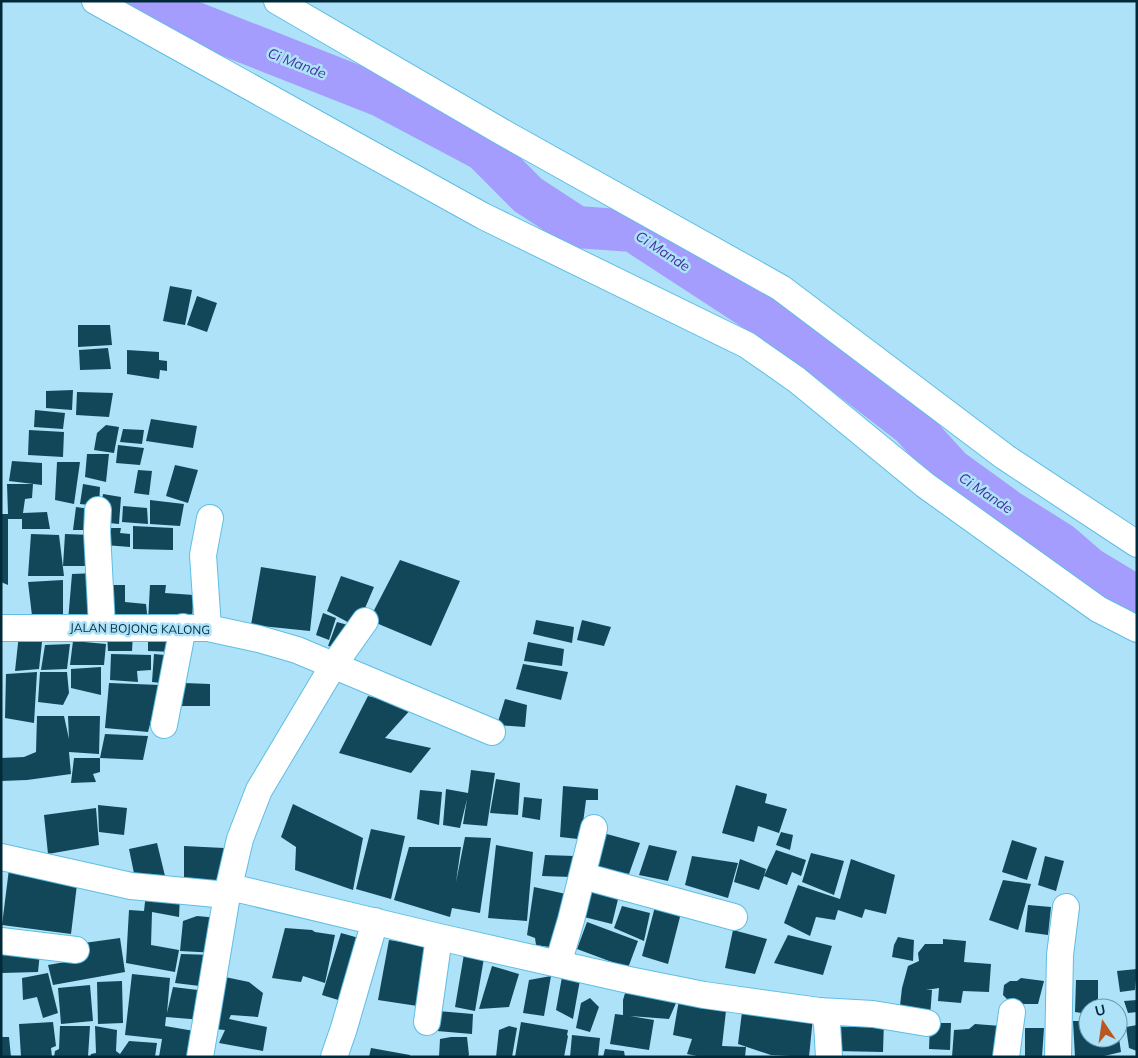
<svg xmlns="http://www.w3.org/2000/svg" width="1138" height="1058" font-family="Mulish,sans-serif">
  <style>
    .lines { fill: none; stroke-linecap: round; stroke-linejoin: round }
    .river { stroke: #a49dfd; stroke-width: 42 }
    .building { fill: #12475a }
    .street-casing { stroke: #5fbee3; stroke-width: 28 }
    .street { stroke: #fff; stroke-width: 26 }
    .labels { text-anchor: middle; stroke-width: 5; stroke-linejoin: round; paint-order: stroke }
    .street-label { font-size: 12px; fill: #002a39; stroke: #ade2f9 }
    .water-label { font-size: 14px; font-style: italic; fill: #47309d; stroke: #ade2f9 }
  </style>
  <rect width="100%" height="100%" fill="#ade2f9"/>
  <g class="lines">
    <path class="river" d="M140 1 381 96 483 150 528 195 577 227 633 231 803 342 911 425 951 469 1009 511 1060 543 1089 568 1137 597"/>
  </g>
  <path class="building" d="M170 286 192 290 185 325 163 321Z
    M197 296 217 303 207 332 187 325Z
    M78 325H110L112 345 78 347Z
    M108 348 111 369 80 370 79 350Z
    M127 350 159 352V360L167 361V371L160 370 159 379 127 374Z
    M73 390 72 410 46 408V391Z
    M77 392 113 393 109 417 76 415Z
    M35 410 65 413 63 429 34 427Z
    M151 419 197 426 193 448 146 441Z
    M106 425 119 427 114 453 94 450 97 433Z
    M123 429 144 430 142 444 120 442Z
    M29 430 64 432 63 457 28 455Z
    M118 445 144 448 140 465 116 463Z
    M87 454H109L106 482 85 477Z
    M12 461 42 463V485L9 481Z
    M57 462H80L74 504 55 500Z
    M175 465 198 470 188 503 166 496Z
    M138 470 152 471 149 495 134 493Z
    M7 484H33L32 498 25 499 23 513 47 512 50 529H22V519H8V585L1 582V514H8Z
    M83 484 100 487 99 506 80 504Z
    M103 494 121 497 119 524 99 522Z
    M150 500 184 504 180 526 150 524Z
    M123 506 147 508 148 524 122 522Z
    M76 507 97 510 94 530H73Z
    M133 526 173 528V550L133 549Z
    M106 528H121L120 533 130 534V547L105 545Z
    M31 534 59 535 64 576H28Z
    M65 534 91 535 96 566H63Z
    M400 560 460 581 431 646 369 620Z
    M261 567 316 576 310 631 251 625Z
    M96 573V622L68 621 72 574Z
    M341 576 374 587 357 627 327 611Z
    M63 580V624H33L28 582Z
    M100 585H125V602L146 604 148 622 122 615 101 614Z
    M150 585H166L165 593 194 595 192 617 148 622Z
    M323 613 336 618 329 640 316 635Z
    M536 620 574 627 572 643 533 634Z
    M582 620 611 627 604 646 577 640Z
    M337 622 355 627 343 649 328 646Z
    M148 631 176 632V652L148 651Z
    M43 633 39 669 15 671 19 634Z
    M107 633 133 634 132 651H108Z
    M73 641 106 644 104 665H70Z
    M528 642 564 649 562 666 524 661Z
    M70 644 67 669 41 670 45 645Z
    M111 654 151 655V670L137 671 138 682 110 680Z
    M154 654 175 656 170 684 152 682Z
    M523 664 568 672 561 700 516 689Z
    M101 667V695L71 688V669Z
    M37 672 34 723 5 718 6 674Z
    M40 672H67L69 693 63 705 38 702Z
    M109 683 160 685 148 732 105 728Z
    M184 683 210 684V706H182Z
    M368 696 413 707 385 738 431 748 411 773 339 753Z
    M505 699 527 705 525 727 497 725Z
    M37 716H64L69 739 68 716H100L99 754 69 752 71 774 27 780 1 781V758L24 757 36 752Z
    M105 734 148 736 143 760 100 758V772L93 774 96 782 71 783 74 758H100Z
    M471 770 495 773 487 826 463 824 467 799 460 828 443 825 446 789 468 793Z
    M496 779 520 783 518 815 490 813Z
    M736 785 767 794 765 803 787 809 779 833 758 826 754 842 722 833Z
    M563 786 598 789V800H586L583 823 587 840 560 837Z
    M420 790 442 792 439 825 417 819Z
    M524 797 542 799 540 820 522 817Z
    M293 804 363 838 353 890 295 870 296 847 281 837Z
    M98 805 127 808 124 835 99 832Z
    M96 808 99 845 48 854 44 815Z
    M371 829 405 836 391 899 356 889Z
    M781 832 793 835 790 850 776 845Z
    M603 833 640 843 629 874 592 867Z
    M465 837 491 838 480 913 452 908 450 917 394 900 409 847H461L456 882Z
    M1012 840 1037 848 1027 880 1002 872Z
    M157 843 165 876 136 883 129 849Z
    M496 845 533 852 527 921 488 918Z
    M649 845 677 851 668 881 639 875Z
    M184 846 224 848V888L184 884Z
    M776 850 806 860 801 876 792 872 787 885 764 876 759 890 734 882 740 859 766 869 764 876Z
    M811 853 844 861 834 895 802 882Z
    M545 855 574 856 571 877 542 876Z
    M692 856 738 863 728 898 685 885Z
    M1045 856 1064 861 1056 891 1038 885Z
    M851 859 895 875 886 914 865 909 862 918 838 910 835 920 816 917 810 936 784 923 798 885 840 899Z
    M10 861 78 876 71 934 2 925Z
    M1003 880 1031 884 1018 930 989 920Z
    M593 884 620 891 612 924 584 917Z
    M534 887 575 896 556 948 536 945 535 938 527 935Z
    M146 893 180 896 179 917 152 912 151 945 179 950 175 972 126 963 129 910 144 911Z
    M656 903 682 909 668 964 642 956Z
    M1028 905 1051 907 1048 935 1025 932Z
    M622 906 650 913 644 941 614 928Z
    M197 916 219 918 217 953 180 951 183 921Z
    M587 922 638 941 628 968 577 949Z
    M285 928 312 930 315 932 335 935 325 983 303 976 301 982 272 978Z
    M733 930 767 939 755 974 725 968Z
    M341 933 366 940 348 1003 322 995Z
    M788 935 832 946 823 975 774 963Z
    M898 937 914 940 913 961 892 957 894 945Z
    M120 938 125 972 53 985 48 965 87 958 84 943Z
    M943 939 966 941 964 962 991 964 989 992 963 991 961 1003 938 1001 939 988 926 990H932L930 1017 899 1014 902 988 908 966 919 961 918 953 925 944H943Z
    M389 940 426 946 424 1007 378 1000Z
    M2 950 40 952 38 972 1 973Z
    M181 954 213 955 208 987 175 983Z
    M464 954 484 958 475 1011 455 1007Z
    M492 966 519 974 509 1007 479 1009Z
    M1137 969 1135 990 1120 992 1117 971Z
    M48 973 58 1013 43 1018 37 997 23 1000 22 978Z
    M132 974 170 978 167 1013 173 987 206 991 203 1020 166 1017 165 1026 200 1032 197 1057H159L162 1039 125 1035Z
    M551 976 544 1016 523 1013 529 980Z
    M225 977 249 982 263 993 258 1017 231 1015 229 1019 267 1027 263 1051 219 1043 225 1030 214 1029Z
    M562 977 580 980 573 1019 556 1010Z
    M1021 978 1044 981 1038 1004H1012L1003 995 1004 985 1010 981H1017Z
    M1076 980H1098V1008H1088V1014L1075 1012Z
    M122 981 123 1023 98 1024 97 982Z
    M628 983 680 994 669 1019 630 1016 654 1020 649 1050 610 1044 615 1014 623 1015V1000Z
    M90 985 93 1021 61 1024 58 988Z
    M680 994 727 1002 722 1046 746 1047 745 1057H702L687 1054 692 1039 673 1035Z
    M590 998 599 1007 590 1032 576 1028 581 1003Z
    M1137 1000V1012L1128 1013 1124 1001Z
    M743 1004 813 1017 809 1057 771 1055 738 1044Z
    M438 1011 473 1014 472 1034 437 1031Z
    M837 1018 884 1020 883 1052 836 1051Z
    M1073 1021H1088V1038H1119L1121 1052 1100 1057H1075Z
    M53 1022 56 1046 51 1048 52 1057H21L19 1024Z
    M521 1022 568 1030 567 1035 568 1036 564 1057H515Z
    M930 1023H951L950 1050 929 1049Z
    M975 1024 1001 1026 1000 1057H952L954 1030 969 1029Z
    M1137 1025V1051L1129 1048 1126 1027Z
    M60 1026H90L88 1057H54L55 1051 59 1049Z
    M95 1026 117 1030 116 1051 120 1054 129 1041 157 1043 155 1057H90L91 1054 96 1053Z
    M509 1026 517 1028 512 1057H496L499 1030Z
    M1025 1028H1044L1042 1057H1025Z
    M572 1035 600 1038 598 1057H570Z
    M1 1037H9L11 1057H1Z
    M451 1037H467L469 1055 467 1057H439L440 1039Z
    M371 1048 410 1055V1057H369Z
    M605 1049 624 1051 625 1057H603Z"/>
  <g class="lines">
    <g class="street-casing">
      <path id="street" d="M95 1 483 216 747 345 797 380 925 485 1098 609 1137 629
        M277 1 504 133 781 288 1005 457 1137 544
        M98 510 97 532 102 627
        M1 628H208L259 639 297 650 492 732
        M208 628 203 555 210 518
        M164 725 183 627
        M1 857 131 886 227 895
        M583 876 734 917
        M230 887 439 937 629 980 704 995 819 1011 873 1014 927 1023
        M1 941 76 950
        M558 964 571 920 594 828
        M823 1011 827 1024 829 1057
        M427 1022 439 937
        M200 1057 227 895 240 839 259 790 333 666 365 621
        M334 1057 344 1028 375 921
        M1006 1057 1012 1012
        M1058 1057 1060 955 1066 907"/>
    </g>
    <use href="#street" class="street"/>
  </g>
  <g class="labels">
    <g class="street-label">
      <text transform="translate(140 629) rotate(1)" y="4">JALAN BOJONG KALONG</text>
    </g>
    <g class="water-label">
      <text transform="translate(297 63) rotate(21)" y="5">Ci Mande</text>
      <text transform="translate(663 251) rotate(33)" y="5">Ci Mande</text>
      <text transform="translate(986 493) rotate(34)" y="5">Ci Mande</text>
    </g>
  </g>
  <rect width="1138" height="1058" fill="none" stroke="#002a39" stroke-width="5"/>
  <g transform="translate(1103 1023) rotate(347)"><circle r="24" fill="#ade2f9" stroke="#6898ac"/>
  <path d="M0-4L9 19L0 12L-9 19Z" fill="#ba571f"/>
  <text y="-8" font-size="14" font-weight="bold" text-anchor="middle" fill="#002a39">U</text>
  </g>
</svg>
